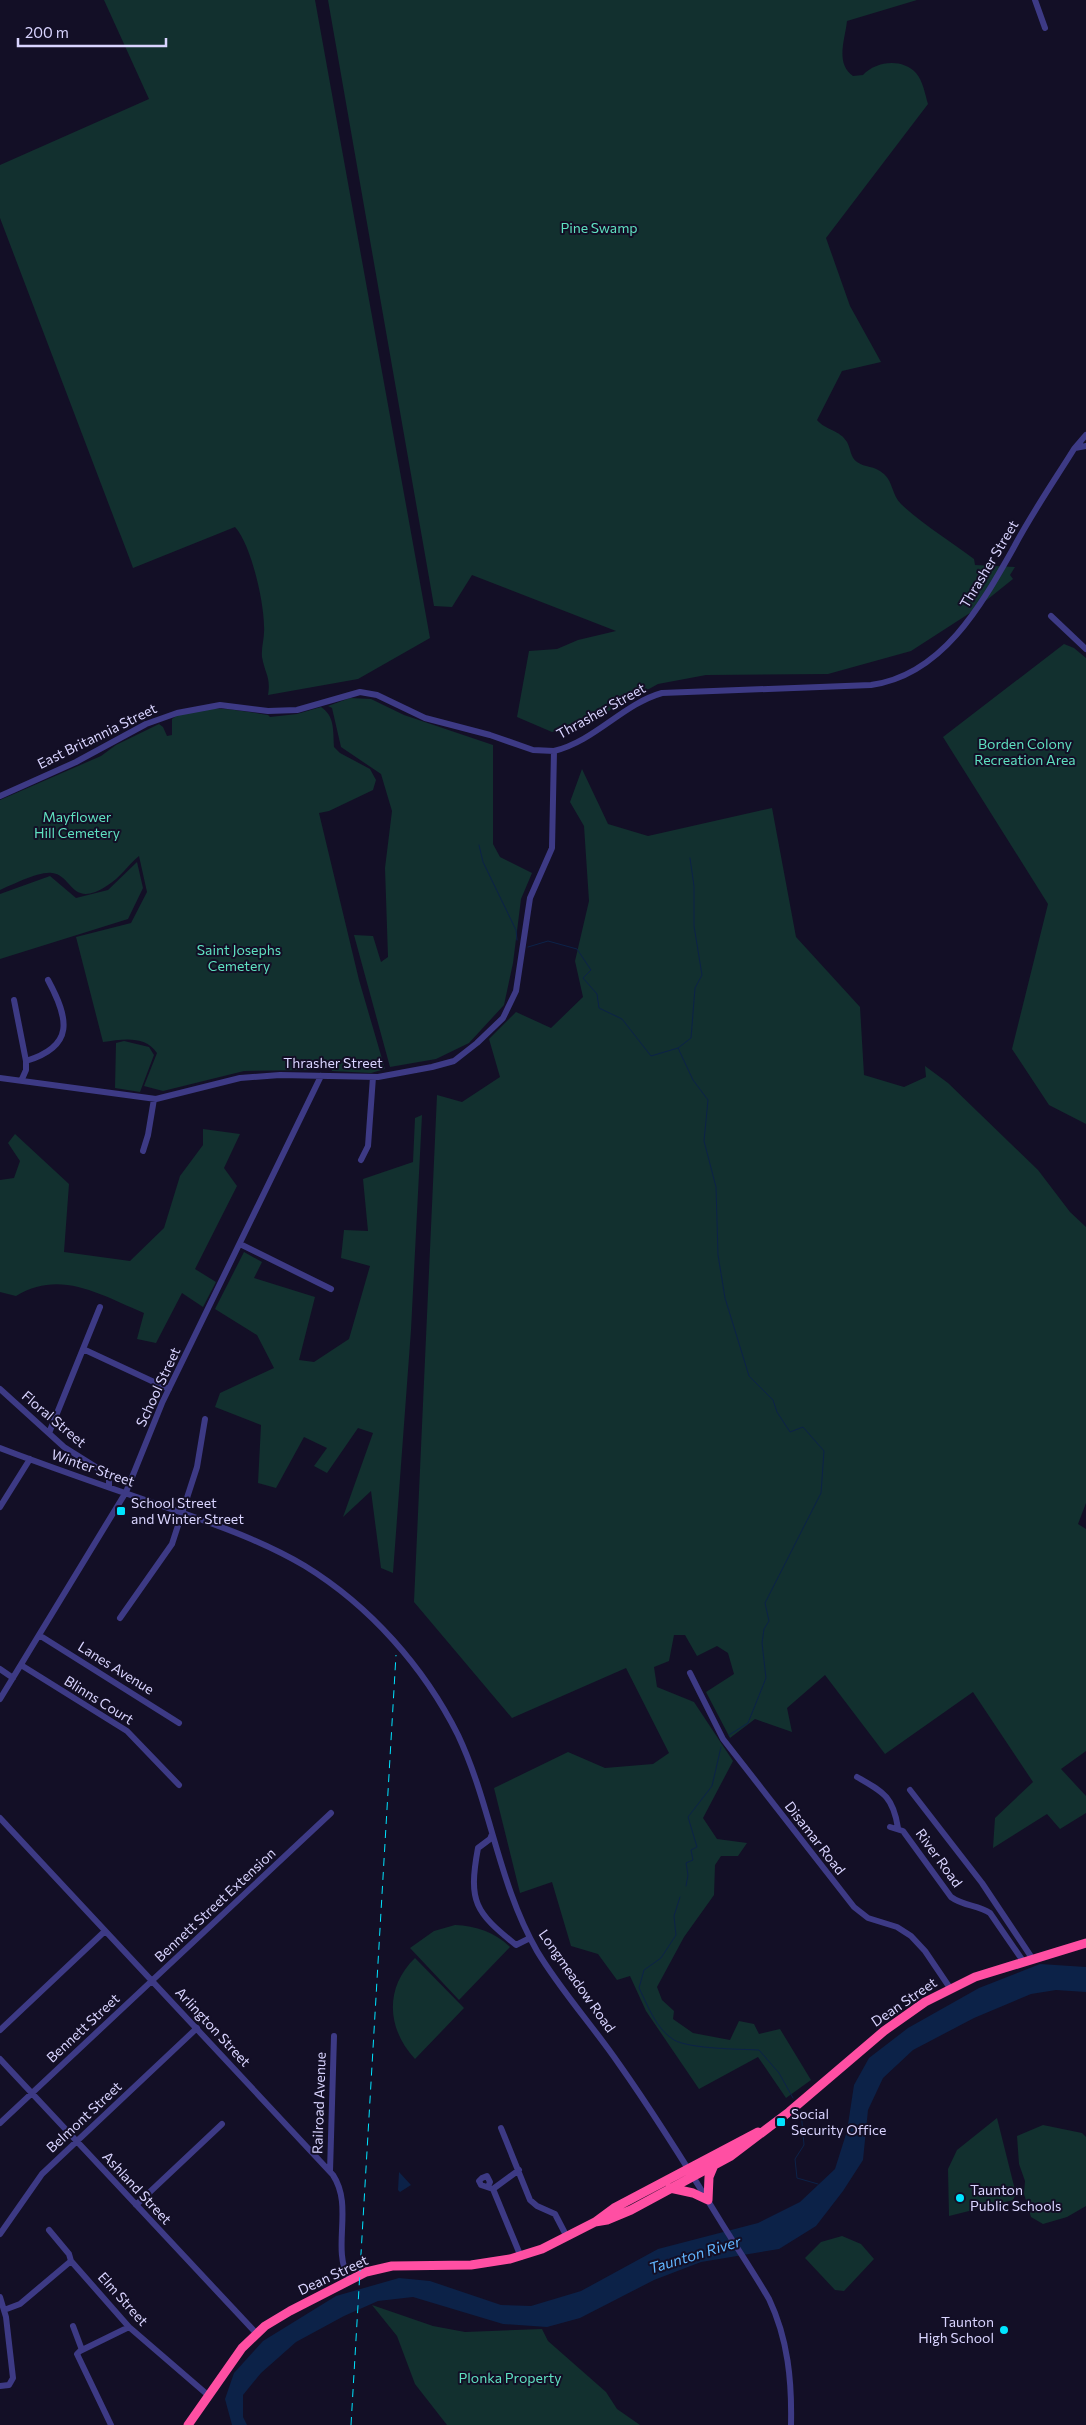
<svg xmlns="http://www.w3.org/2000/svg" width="1086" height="2425" font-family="Commissioner,sans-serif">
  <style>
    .green { fill: #12302f }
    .water { fill: #0c2248 }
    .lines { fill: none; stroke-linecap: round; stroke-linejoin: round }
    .stream { stroke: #0c2248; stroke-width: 1 }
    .minor { stroke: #3d3a85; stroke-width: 6 }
    .highway { stroke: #ff4fa3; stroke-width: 9 }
    .rail { stroke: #00e5ff; stroke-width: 1; stroke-dasharray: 8 6; stroke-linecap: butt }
    .poi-dot { fill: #00e5ff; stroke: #130f26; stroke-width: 2 }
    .labels { text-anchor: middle; stroke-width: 4; stroke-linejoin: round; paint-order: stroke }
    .park-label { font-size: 14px; fill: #5fe0c0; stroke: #130f26 }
    .street-label { font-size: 14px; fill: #d9d4ff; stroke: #130f26 }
    .poi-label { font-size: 14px; fill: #d9d4ff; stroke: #130f26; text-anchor: start }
    .water-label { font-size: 15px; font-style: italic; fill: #62b6ff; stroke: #130f26 }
  </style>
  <rect width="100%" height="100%" fill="#130f26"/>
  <path class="green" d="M104 0H315L430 638 358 679 268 695C271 677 265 674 262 657 261 647 265 637 264 626 264 602 251 544 235 527L133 568 0 218V165L149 99Z
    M328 0H917L847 21C845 40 835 63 853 76L863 75C876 61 902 58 916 73 923 81 925 94 928 104L826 238 850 306 881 362 842 371 817 420C825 430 840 430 847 442 851 449 850 457 857 462 865 468 874 465 884 474 893 482 892 495 901 504 922 524 950 541 974 559L975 565 1015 567 1010 575 1013 579 973 611 911 651 828 674 706 675 658 684 585 724 552 732 517 717 529 651 557 649 578 640 616 631 472 575 452 607 434 606Z
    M1064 644 1074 648 1086 658V1124L1049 1105 1012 1049 1048 904 943 737Z
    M350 698 371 699 404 715 493 745V844L500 857 532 873 521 899 513 963 504 1005 469 1043 436 1059 390 1067 354 935 373 936 381 962 388 957 385 868 392 811 381 774 341 747 332 708 328 706Z
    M321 707C335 716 333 731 334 747L340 753 370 769 376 780 373 790 329 811 319 813 359 980 385 1069 371 1073 332 1071 331 1068 322 1066 314 1070 244 1071 163 1091 144 1086 157 1053C145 1035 123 1039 103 1042L76 937 131 923 147 892 139 856C128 865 120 878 108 885 71 910 73 875 52 873 39 871 12 885 0 890V800L101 756 116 745 159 724 163 727 167 736 172 735V719C195 701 241 711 268 715L270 717 297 714Z
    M582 769 608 824 648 836 772 808 796 937 860 1007 864 1075 904 1087 926 1077 925 1066 948 1083 1038 1170 1070 1212 1086 1227V1503L1078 1524 1086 1529V1751L1061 1769 1086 1796V1813L1060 1829 1047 1814 993 1848 995 1818 1033 1782 973 1692 885 1754 825 1675 787 1708 792 1732 755 1719 730 1738 706 1692 734 1674 728 1653 717 1646 697 1656 685 1635H674L669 1661 654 1667 657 1687 694 1702 733 1761 703 1818 717 1839 747 1843 738 1856H721L715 1865 714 1895 684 1937 657 1987 662 2000 674 2011 673 2019 693 2033 730 2040 739 2021 754 2024 759 2034 780 2029 811 2080 786 2098 758 2057 699 2089 646 2011 630 1976 617 1980 598 1954 571 1946 552 1882 520 1893 494 1788 568 1752 605 1768 653 1764 669 1753 626 1668 512 1718 414 1602 437 1095 462 1102 500 1077 489 1039 516 1012 551 1028 583 997 575 961 589 901 584 826 570 802Z
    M137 862 143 888 128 919 0 959V894L50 876 76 898 108 890Z
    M124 1041 149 1047 154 1055 140 1092 115 1088 116 1043Z
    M422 1115 411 1330 393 1573 381 1568 371 1491 343 1517 373 1433 358 1428 327 1473 314 1466 327 1448 304 1437 276 1488 258 1483 261 1425 215 1407 220 1393 274 1368 257 1335 215 1309 244 1252 262 1262 254 1278 315 1297 299 1360 314 1362 349 1339 370 1266 341 1258 344 1230 368 1231 363 1179 413 1162 415 1118Z
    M203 1129 240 1134 224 1168 237 1186 195 1269 216 1282 203 1307 182 1293 156 1343 137 1339 144 1313C100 1295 61 1269 16 1296L0 1292V1180L14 1178 20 1161 8 1143 15 1134 69 1184 64 1252 130 1261 164 1228 180 1176 203 1145Z
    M455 1925C476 1926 495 1932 510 1947L459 2000 410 1948 434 1931Z
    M415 1958 464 2008 415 2059C387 2029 384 1988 415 1958Z
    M997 2118 1016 2194 1013 2200 949 2216 948 2169 957 2150Z
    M1043 2125 1082 2133 1086 2137V2206L1067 2217 1043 2224 1031 2217 1024 2194 1025 2181 1019 2164 1017 2136Z
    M842 2236 861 2244 874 2259 844 2291 835 2290 805 2258 821 2242Z
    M372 2305 433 2326 465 2332 542 2329 548 2341 606 2392 617 2409 640 2425H447L415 2384 397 2336Z"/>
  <path class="water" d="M1040 1964 1086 1967V1992L1056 1990 1031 1994 974 2018 913 2050 883 2078 868 2110 863 2160 843 2191 816 2226 779 2249 701 2262 654 2280 580 2318 547 2327 503 2324 413 2297 378 2301 344 2316 296 2342 261 2373 243 2395V2417L247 2425H232L225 2399 234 2373 263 2341 336 2296 399 2278 430 2281 501 2305 531 2306 581 2291 658 2249 758 2223 800 2202 835 2169 847 2131 854 2085 869 2058 908 2028 979 1988Z
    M399 2172 411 2185 400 2192 398 2190Z"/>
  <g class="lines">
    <path class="stream" d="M479 845 483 862 516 930 517 940
      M690 858 694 886V926L702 975 695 988 691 1038 678 1048 693 1080 708 1100 704 1141 716 1187 718 1255 725 1298 749 1376 773 1400 777 1412 790 1432 803 1427 824 1451 821 1493 765 1603 769 1621 764 1629 762 1643 766 1678 748 1723 729 1735
      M528 947 548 941 577 949 591 970 583 978 597 994 599 1008 622 1019 651 1056 678 1048
      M686 1886 688 1875 686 1863 693 1860 691 1850 697 1847 688 1817 712 1786 721 1747
      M680 1897 674 1916 676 1935 661 1958 644 1970 639 1988C648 2006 656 2029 674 2040 691 2049 738 2049 759 2050L779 2073 793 2098
      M801 2111 804 2145 795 2159 797 2178 818 2184"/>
    <path class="minor" d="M1035 0 1045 28
      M1075 448 1086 446
      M1051 616 1086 649
      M0 796 76 762 146 724 177 713 220 705 268 711 297 710 360 692 377 695 425 718 490 735 533 750 554 751
      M14 1000 26 1061V1070L22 1079
      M26 1061C75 1046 69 1019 48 980
      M0 1078 156 1099 240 1078 280 1075 378 1077 432 1067 454 1061 477 1043 503 1018 516 991 530 898 552 848 554 751C595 741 623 704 662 693L871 685C943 675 982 604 1014 547 1032 513 1054 481 1074 449L1086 435
      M143 1151 148 1135 154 1099
      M361 1160 368 1146 373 1077
      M240 1244 331 1289
      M83 1349 169 1389
      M0 1389 64 1447 107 1474 109 1479V1487
      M49 1433 100 1307
      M0 1448C60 1471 122 1492 183 1513 225 1528 266 1543 305 1566 370 1606 424 1667 458 1735 491 1805 498 1883 537 1951 561 1991 593 2026 619 2064 655 2115 688 2168 721 2222 737 2248 754 2273 769 2299 788 2339 792 2381 791 2425
      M0 1507 30 1459
      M120 1618 172 1544 197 1467 205 1419
      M39 1635 179 1723
      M21 1665 127 1731 179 1785
      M0 1669 13 1678
      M690 1673 723 1739 854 1907 868 1918 897 1927 911 1936 925 1951 950 1988
      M0 1699 126 1492 162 1403 321 1076
      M857 1777C883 1792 893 1796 898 1828
      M910 1790 982 1883 1032 1958
      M0 1818 333 2175C354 2207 331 2247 349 2280
      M890 1827 903 1831 951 1897C963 1906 978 1905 990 1913L1023 1961
      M492 1834 490 1839 478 1848C468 1902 475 1912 516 1945L530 1938
      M0 2030 105 1931
      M0 2059 256 2333
      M0 2123 331 1813
      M501 2128 530 2200 537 2206 555 2214 567 2237
      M330 2171 334 2036
      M488 2187 490 2182 487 2176 482 2178 479 2181 481 2185 493 2189
      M493 2189 521 2257
      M493 2189 519 2170
      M136 2205 222 2124
      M49 2230 69 2254 71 2261 129 2327 209 2396
      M0 2234 42 2174 197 2028
      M0 2297 6 2317 13 2378 9 2385 0 2386
      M4 2310 20 2304 71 2261
      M73 2326 82 2350
      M111 2425 77 2354 80 2351 129 2327"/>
    <path class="highway" d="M670 2188 693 2193 708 2200 709 2177 714 2165
      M595 2222 614 2208 758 2132
      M188 2425 242 2348 265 2326 290 2311 366 2272 392 2266 471 2265 510 2259 542 2249 595 2222 607 2220 631 2210 731 2156 789 2112 884 2031 925 2002 975 1977 1086 1943"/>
    <path class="rail" d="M351 2425 396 1655"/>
  </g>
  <g class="poi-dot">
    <rect x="116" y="1506" width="10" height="10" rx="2.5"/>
    <rect x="776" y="2117" width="10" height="10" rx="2.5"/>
    <circle cx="960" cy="2198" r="5"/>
    <circle cx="1004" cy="2330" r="5"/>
  </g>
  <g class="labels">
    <g class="park-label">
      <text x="599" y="233">Pine Swamp</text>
      <text x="1025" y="749">Borden Colony<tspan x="1025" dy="16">Recreation Area</tspan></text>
      <text x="77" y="822">Mayflower<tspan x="77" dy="16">Hill Cemetery</tspan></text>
      <text x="239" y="955">Saint Josephs<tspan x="239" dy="16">Cemetery</tspan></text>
      <text x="510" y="2383">Plonka Property</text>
    </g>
    <g class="street-label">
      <text transform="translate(989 564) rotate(-59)" y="5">Thrasher Street</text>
      <text transform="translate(601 711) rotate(-29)" y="5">Thrasher Street</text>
      <text transform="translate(97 736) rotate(-26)" y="5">East Britannia Street</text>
      <text x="333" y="1068">Thrasher Street</text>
      <text transform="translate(158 1387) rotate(-65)" y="5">School Street</text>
      <text transform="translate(54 1419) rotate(40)" y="5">Floral Street</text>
      <text transform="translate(93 1468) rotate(19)" y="5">Winter Street</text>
      <text transform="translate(116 1668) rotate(32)" y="5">Lanes Avenue</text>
      <text transform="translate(99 1700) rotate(32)" y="5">Blinns Court</text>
      <text transform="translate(815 1838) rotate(52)" y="5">Disamar Road</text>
      <text transform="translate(939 1858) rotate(54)" y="5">River Road</text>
      <text transform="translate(215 1905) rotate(-43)" y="5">Bennett Street Extension</text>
      <text transform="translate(577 1981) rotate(55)" y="5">Longmeadow Road</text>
      <text transform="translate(904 2002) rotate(-34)" y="5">Dean Street</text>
      <text transform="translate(213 2027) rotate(47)" y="5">Arlington Street</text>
      <text transform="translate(83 2028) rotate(-43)" y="5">Bennett Street</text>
      <text transform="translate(319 2103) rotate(-88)" y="5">Railroad Avenue</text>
      <text transform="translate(84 2117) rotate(-43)" y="5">Belmont Street</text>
      <text transform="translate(137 2188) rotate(47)" y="5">Ashland Street</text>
      <text transform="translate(333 2275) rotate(-25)" y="5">Dean Street</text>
      <text transform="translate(123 2299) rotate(48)" y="5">Elm Street</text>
    </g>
    <g class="poi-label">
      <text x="131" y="1508">School Street<tspan x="131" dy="16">and Winter Street</tspan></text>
      <text x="791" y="2119">Social<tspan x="791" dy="16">Security Office</tspan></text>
      <text x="970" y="2195">Taunton<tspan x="970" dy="16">Public Schools</tspan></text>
      <text x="994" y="2327" text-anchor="end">Taunton<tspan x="994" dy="16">High School</tspan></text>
    </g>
    <g class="water-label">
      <text transform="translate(695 2255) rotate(-17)" y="5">Taunton River</text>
    </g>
  </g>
  <path d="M18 38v8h148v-8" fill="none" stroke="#d9d4ff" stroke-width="2.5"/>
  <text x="25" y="38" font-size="15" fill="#d9d4ff" stroke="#130f26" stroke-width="4" paint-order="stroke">200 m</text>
</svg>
